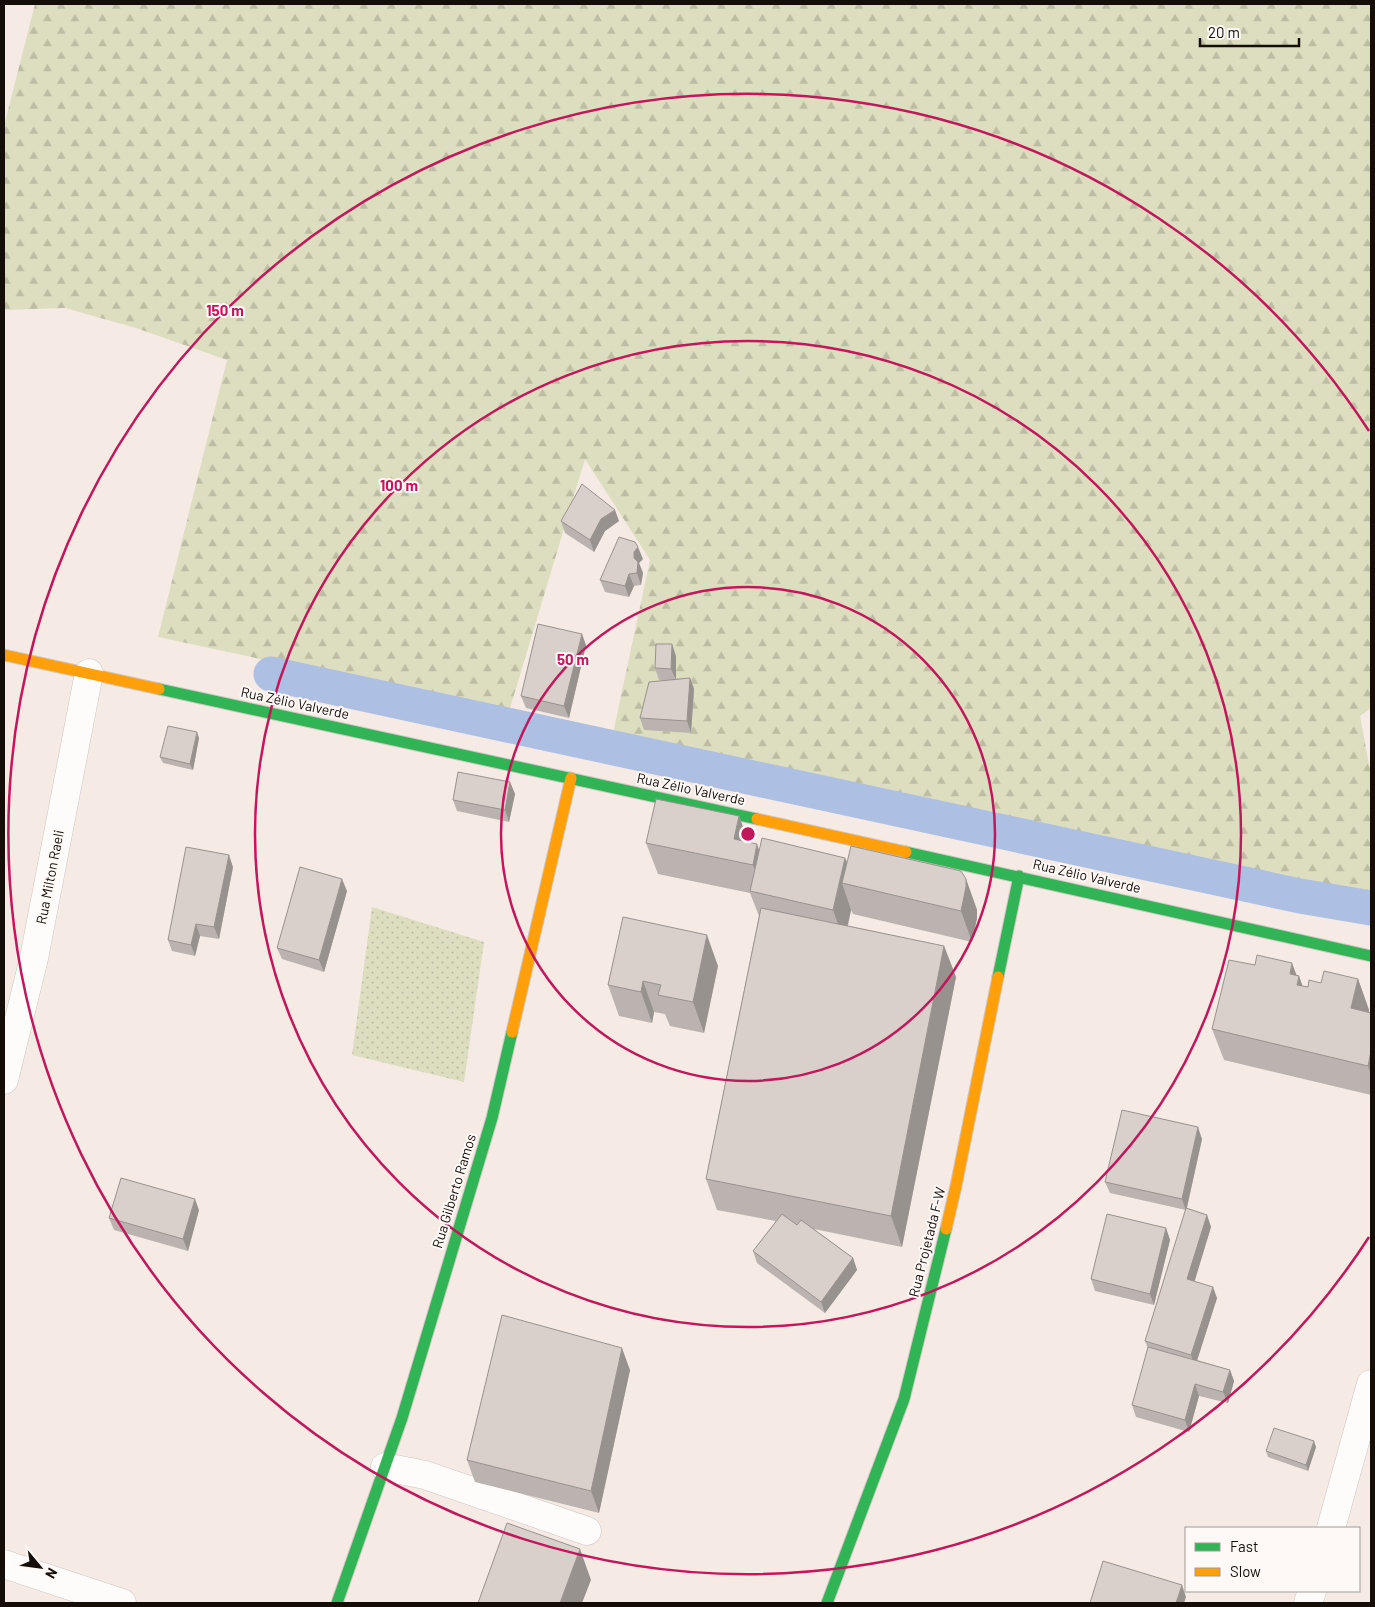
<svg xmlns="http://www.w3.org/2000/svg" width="1375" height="1607" font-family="Barlow,sans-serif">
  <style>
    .grass { fill: url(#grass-dots) }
    .forest { fill: url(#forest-firs) }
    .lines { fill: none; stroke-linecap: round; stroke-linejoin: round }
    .canal { stroke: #adbfe3; stroke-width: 35 }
    .street-casing { stroke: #d0c6c1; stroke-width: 29 }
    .fast-casing { stroke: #d0c6c1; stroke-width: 13 }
    .slow-casing { stroke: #d0c6c1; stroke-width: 13 }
    .street { stroke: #fefcfb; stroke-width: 28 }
    .fast { stroke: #30b455; stroke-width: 11 }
    .slow { stroke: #ff9f0a; stroke-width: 11 }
    .wall { fill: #bbb3af }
    .shaded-wall { fill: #98928e }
    .building { fill: #d9d0cb; stroke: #98928e }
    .ring { fill: none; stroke: #c2185b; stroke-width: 2.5 }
    .labels { text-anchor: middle; stroke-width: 4; stroke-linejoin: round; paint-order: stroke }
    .street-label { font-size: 14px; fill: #140d08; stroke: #fef9f6 }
    .centre { fill: #c2185b; stroke: #fef9f6; stroke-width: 2.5 }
    .ring-label { font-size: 15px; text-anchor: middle; font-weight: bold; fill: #c2185b; stroke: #fef9f6; stroke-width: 4; stroke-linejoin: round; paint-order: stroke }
  </style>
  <defs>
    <pattern id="grass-dots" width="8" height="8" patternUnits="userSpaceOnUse" patternTransform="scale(1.25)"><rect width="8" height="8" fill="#dddec0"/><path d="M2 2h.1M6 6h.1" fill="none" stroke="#bdbda4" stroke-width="1.8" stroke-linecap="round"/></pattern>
    <pattern id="forest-firs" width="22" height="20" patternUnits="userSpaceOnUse" patternTransform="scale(1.25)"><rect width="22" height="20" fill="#dddec0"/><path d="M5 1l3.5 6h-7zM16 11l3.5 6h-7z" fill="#bdbda4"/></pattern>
  </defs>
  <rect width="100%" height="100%" fill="#f5eae4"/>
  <path class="grass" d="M372 907 484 942 464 1082 352 1055Z"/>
  <path class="forest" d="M35 4H1371V708L1360 716 1371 775V895L612 738 650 560 585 459 501 738 261 688 265 660 158 637 227 360 136 328 65 308 4 310V126Z"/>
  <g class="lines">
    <path class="canal" d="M271 674 1300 896 1371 908"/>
    <g class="street-casing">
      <path id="street" d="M4 1080 34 958 89 673
        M385 1467 425 1475 587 1531
        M1331 1528 1371 1384
        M4 1564 122 1603
        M1308 1603 1312 1591"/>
    </g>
    <g class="fast-casing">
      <path id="fast" d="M159 689 757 819
        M906 852 1371 956
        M998 977 1019 876
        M337 1603 402 1418 492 1118 512 1032
        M827 1603 904 1399 946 1229"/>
    </g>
    <g class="slow-casing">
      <path id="slow" d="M4 655 159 689
        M757 819 906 852
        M512 1032 571 778
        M946 1229 956 1186 998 977"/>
    </g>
    <use href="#street" class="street"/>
    <use href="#fast" class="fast"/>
    <use href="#slow" class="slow"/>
  </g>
  <path class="wall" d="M561 521H619L605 531 594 552 565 533Z
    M643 559 639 563 643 573 641 585 634 586 629 597 605 592 600 580Z
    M586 645 569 718 526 708 521 696Z
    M676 656V679L690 678 694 689 691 733 644 730 640 718 668 680H659L655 668Z
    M199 738 193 770 163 763 160 757Z
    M510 782 515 794 509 822 457 811 453 800Z
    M739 816 749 842 759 851 845 858 847 862 966 879 977 910V918L972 942 853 914 851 910 848 926 944 946 956 977 902 1247 814 1229 853 1258 857 1270 825 1313 757 1263 753 1251 776 1221 717 1210 706 1179 759 916 750 893 658 874 646 843Z
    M233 867 219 939 200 936 195 956 172 951 168 940Z
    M347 891 324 972 282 959 277 948Z
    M718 966 704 1033 670 1026 665 1014 654 1012 652 1023 619 1016 608 985Z
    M1297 975 1299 976 1302 986 1308 987 1321 983 1358 979 1369 1010V1012L1371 1013V1095L1224 1060 1212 1029Z
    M1202 1139 1187 1208 1207 1215 1211 1227 1194 1281 1217 1298 1197 1360 1230 1370 1234 1381 1228 1403 1199 1396 1189 1432 1136 1417 1132 1405 1148 1349 1145 1341 1186 1210 1110 1193 1105 1182Z
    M199 1210 188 1251 114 1230 109 1218Z
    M1166 1228 1170 1240 1154 1305 1095 1291 1091 1279Z
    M630 1370 599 1513 475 1482 467 1460Z
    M1316 1447 1308 1471 1268 1457 1266 1451Z"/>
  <path class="shaded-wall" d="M615 510 619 521 605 531 594 552 590 540 601 519Z
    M638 547 643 559 639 563 643 573 641 585 637 573 634 558V552Z
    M629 574 634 586 629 597 625 586Z
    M582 634 586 645 569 718 564 706Z
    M672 644 676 656V680L671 669Z
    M690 678 694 689 691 733 687 721Z
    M197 732 199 738 193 770 190 764Z
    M510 782 515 794 509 822 505 810Z
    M739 816 750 847 734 839Z
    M757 844 768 875 764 895 753 865Z
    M229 855 233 867 219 939 214 927Z
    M845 858 856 887 842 883 851 910 844 941 833 910Z
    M342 879 347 891 324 972 319 960Z
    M966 879 977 910V918L972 942 961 911Z
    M196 924 200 936 195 956 191 945Z
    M707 935 718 966 704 1033 693 1002Z
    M944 946 956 977 902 1247 891 1216Z
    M1292 963 1298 979 1299 976 1310 1007 1290 974Z
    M1358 979 1369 1010 1362 1039 1351 1008Z
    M643 981 654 1012 652 1023 641 992Z
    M1371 1051V1075L1368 1066Z
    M1198 1127 1202 1139 1186 1211 1182 1199Z
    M195 1199 199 1210 188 1251 183 1239Z
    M1207 1215 1211 1227 1192 1290 1187 1279Z
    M1166 1228 1170 1240 1154 1305 1150 1294Z
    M853 1258 857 1270 825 1313 821 1302Z
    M1213 1287 1217 1298 1195 1367 1191 1355Z
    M622 1348 630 1370 599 1513 591 1491Z
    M1230 1370 1234 1381 1228 1403 1223 1392Z
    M1195 1384 1199 1396 1189 1432 1185 1420Z
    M1314 1441 1316 1447 1308 1471 1306 1465Z
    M580 1549 591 1580 582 1603H560Z
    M1182 1585 1186 1597 1184 1603H1176Z"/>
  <path class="building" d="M582 484 615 510 601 519 590 540 561 521Z
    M619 537 635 542 638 547 634 552V558L638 562 637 573 629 574 625 586 600 580Z
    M538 624 582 634 564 706 521 696Z
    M656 644H672L671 669 655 668Z
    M690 678 687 721 640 718 649 682Z
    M168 726 197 732 190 764 160 757Z
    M458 772 510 782 505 810 453 800Z
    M656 799 739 816 734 839 757 844 753 865 646 843Z
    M762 838 845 858 833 910 750 891Z
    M851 846 961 871 966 879V887L961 911 842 883Z
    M186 847 229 855 214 927 196 924 191 945 168 940Z
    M300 867 342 879 319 960 277 948Z
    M761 908 944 946 891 1216 706 1179Z
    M623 917 707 935 693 1002 658 995 661 985 643 981 641 992 608 985Z
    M1257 955 1292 963 1290 974 1299 976 1297 985 1308 987 1309 980 1321 983 1324 971 1358 979 1351 1008 1371 1013V1051L1368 1066 1212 1029 1229 960 1255 965Z
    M1122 1110 1198 1127 1182 1199 1105 1182Z
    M121 1178 195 1199 183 1239 109 1218Z
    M1186 1208 1207 1215 1187 1279 1213 1287 1191 1355 1145 1341Z
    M782 1214 797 1225 801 1220 853 1258 821 1302 753 1251Z
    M1107 1214 1166 1228 1150 1294 1091 1279Z
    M502 1315 622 1348 591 1491 467 1460Z
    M1148 1347 1230 1370 1223 1392 1195 1384 1185 1420 1132 1405Z
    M1274 1428 1314 1441 1306 1465 1266 1451Z
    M507 1523 580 1549 560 1603H478Z
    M1103 1561 1182 1585 1176 1603H1090Z"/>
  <g class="ring">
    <circle cx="748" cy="834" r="247"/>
    <circle cx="748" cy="834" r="493"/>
    <path d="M1369 1237A740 740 0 1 1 1369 431"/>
  </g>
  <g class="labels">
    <g class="street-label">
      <text transform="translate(295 703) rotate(12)" y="5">Rua Zélio Valverde</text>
      <text transform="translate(691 789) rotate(12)" y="5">Rua Zélio Valverde</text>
      <text transform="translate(1087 876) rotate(13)" y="5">Rua Zélio Valverde</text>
      <text transform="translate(50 877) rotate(-79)" y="5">Rua Milton Raeli</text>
      <text transform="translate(454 1191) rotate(-73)" y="5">Rua Gilberto Ramos</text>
      <text transform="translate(927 1242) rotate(-76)" y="5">Rua Projetada F-W</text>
    </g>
  </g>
  <circle cx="748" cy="834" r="8" class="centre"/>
  <g class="ring-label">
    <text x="225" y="316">150 m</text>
    <text x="399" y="491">100 m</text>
    <text x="573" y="665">50 m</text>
  </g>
  <rect width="1375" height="1607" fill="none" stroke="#140d08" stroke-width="10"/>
  <rect x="1185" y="1527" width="175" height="65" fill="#fef9f6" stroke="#a09b97"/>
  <rect x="1195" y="1543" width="25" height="8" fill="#30b455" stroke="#a09b97"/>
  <text x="1230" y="1552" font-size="15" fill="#140d08">Fast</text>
  <rect x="1195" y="1568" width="25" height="8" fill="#ff9f0a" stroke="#a09b97"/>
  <text x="1230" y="1577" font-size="15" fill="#140d08">Slow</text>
  <g transform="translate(40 1567) rotate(119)" stroke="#fef9f6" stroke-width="4" paint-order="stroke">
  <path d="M0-4L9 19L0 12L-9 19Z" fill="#140d08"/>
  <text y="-8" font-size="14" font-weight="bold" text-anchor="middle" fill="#140d08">N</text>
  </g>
  <path d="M1200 38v8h99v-8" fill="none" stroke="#140d08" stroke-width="2.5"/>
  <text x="1208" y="38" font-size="15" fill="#140d08" stroke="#fef9f6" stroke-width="4" paint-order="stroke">20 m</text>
</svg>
